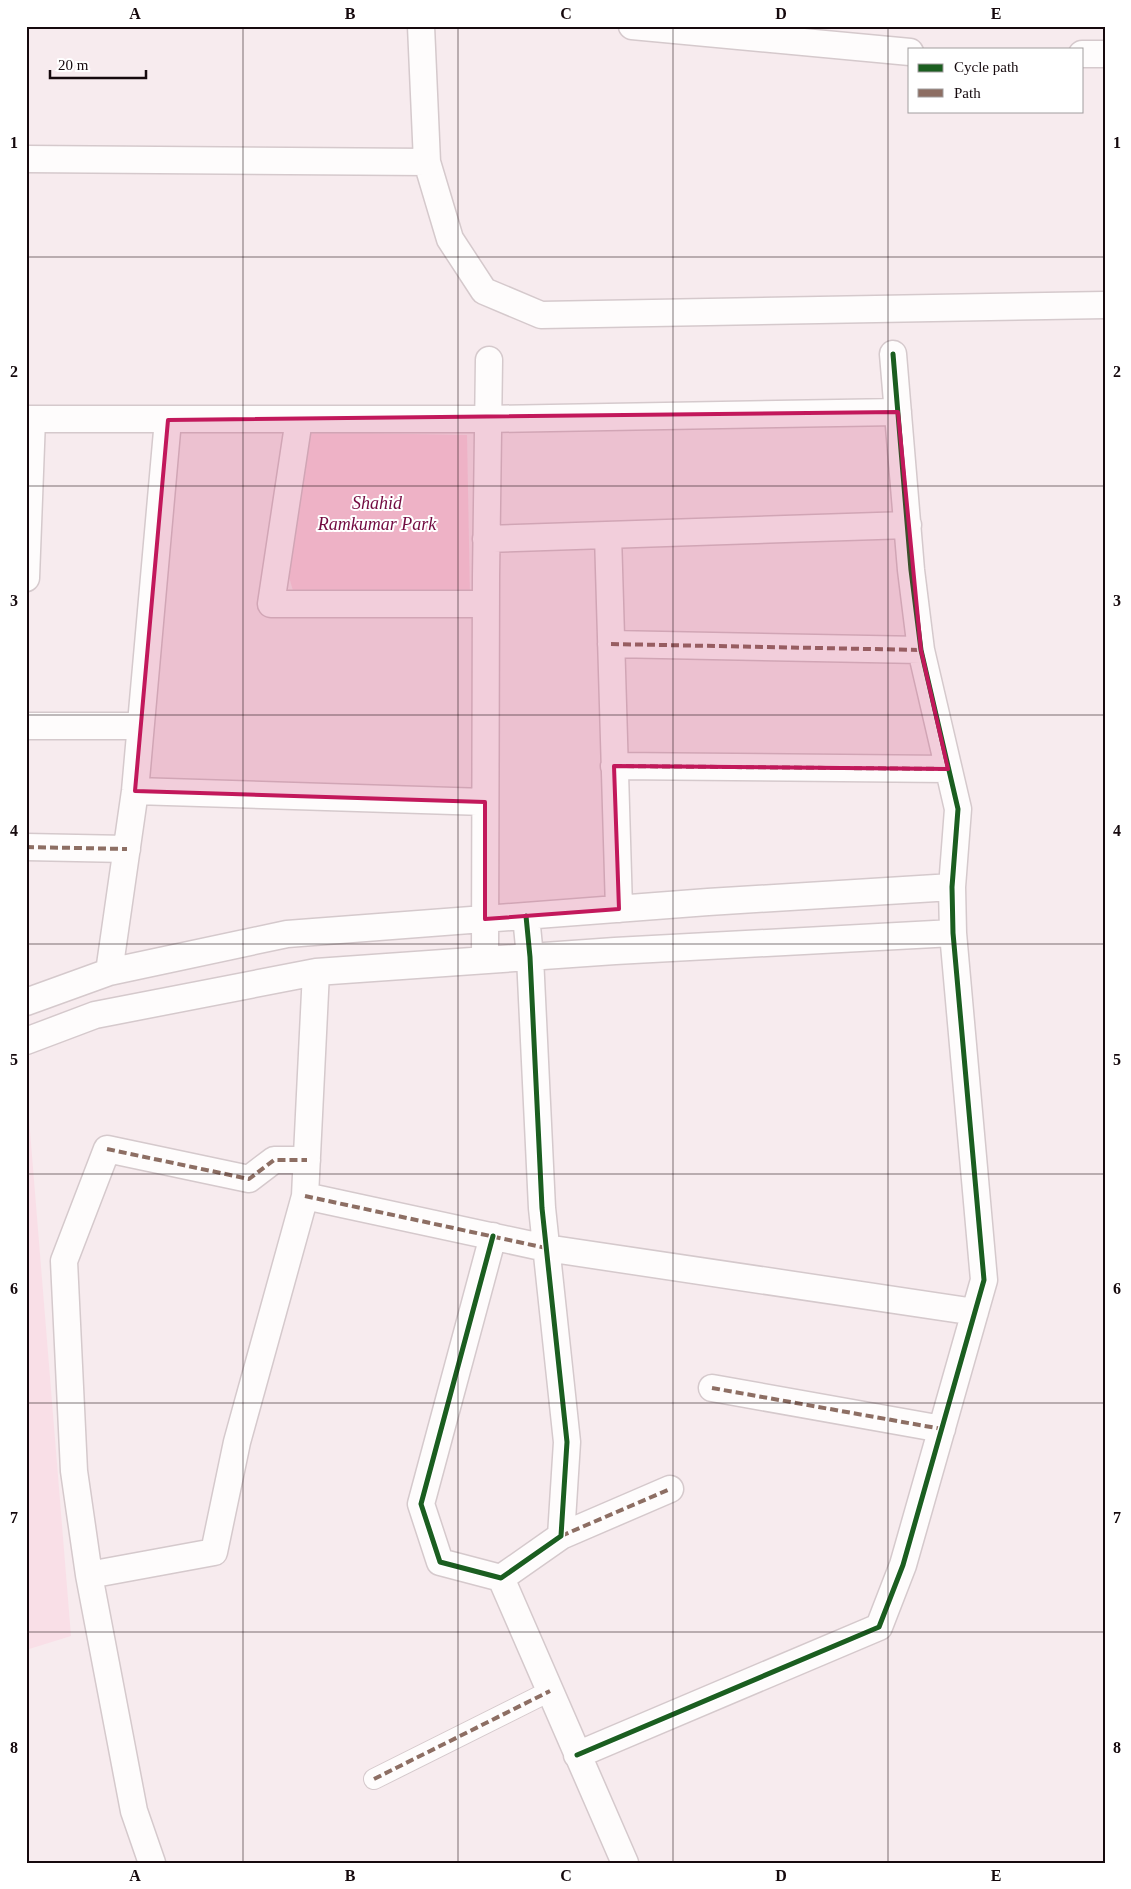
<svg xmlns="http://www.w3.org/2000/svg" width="1131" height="1889" font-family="'Times New Roman',serif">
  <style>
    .built { fill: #f9dfe7 }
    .green { fill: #f9d9e2 }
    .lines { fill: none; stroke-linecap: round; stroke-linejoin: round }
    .pedestrian-casing { stroke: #d5c9cc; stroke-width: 22 }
    .minor-casing { stroke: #d5c9cc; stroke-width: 29 }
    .pedestrian { stroke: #fefcfc; stroke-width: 20 }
    .minor { stroke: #fefcfc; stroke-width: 26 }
    .quiet { stroke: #8d6e63; stroke-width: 4; stroke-dasharray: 8 4; stroke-linecap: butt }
    .cycleway-casing { stroke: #fff; stroke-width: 8 }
    .cycleway { stroke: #1b5e20; stroke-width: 5 }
    .marked { fill: #c2185b; fill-opacity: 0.2; stroke: #c2185b; stroke-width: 4; stroke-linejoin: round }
    .grid { fill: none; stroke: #15090d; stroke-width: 1; stroke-opacity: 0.55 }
    .labels { text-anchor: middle; stroke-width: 4; stroke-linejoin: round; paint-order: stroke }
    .park-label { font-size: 18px; font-style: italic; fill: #720a40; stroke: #fff }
    .neatline { fill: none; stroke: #15090d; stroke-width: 2 }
    .grid-label { font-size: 16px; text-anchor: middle; font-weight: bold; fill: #15090d }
  </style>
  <rect width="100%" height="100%" fill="#f7ebee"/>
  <path class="built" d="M27 1094 71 1636 26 1650V1095Z"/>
  <path class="green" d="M305 432 467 435 470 598 293 591 288 573Z"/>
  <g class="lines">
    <g class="pedestrian-casing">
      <path id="pedestrian" d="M374 1779 550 1691"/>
    </g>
    <g class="minor-casing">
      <path id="minor" d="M421 26 427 162 450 239 484 291 541 315 1105 305
        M632 26 910 52
        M1082 54H1105
        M26 159 427 162
        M26 419H488L898 412
        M299 419 271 604H486
        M608 535 619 909
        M486 539 908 525
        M26 578 32 419
        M611 644 921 650
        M26 726H140
        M614 766 948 769
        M135 791 485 802
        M26 847 127 849
        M485 960 486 577 489 360
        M109 972 135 791 168 420
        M26 1002 109 972 287 934 708 902 952 887
        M26 1041 95 1015 316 972 615 951 953 933
        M305 1196 546 1248 975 1312
        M493 1236 421 1504 440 1562 501 1578 561 1536 567 1442 542 1208 530 957 526 916
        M712 1388 942 1429
        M561 1536 670 1489
        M89 1575 214 1552 237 1442 305 1196 316 972
        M501 1578 625 1863
        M577 1755 879 1627 903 1565 984 1280 953 933 952 887 958 809 921 650 911 570 893 354
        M152 1863 134 1811 89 1575 74 1471 64 1261 107 1149 249 1179 274 1160H307"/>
    </g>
    <use href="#pedestrian" class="pedestrian"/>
    <use href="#minor" class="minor"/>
    <path class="quiet" d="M611 644 921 650
      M614 766 948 769
      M26 847 127 849
      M107 1149 249 1179 274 1160H307
      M305 1196 546 1248
      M712 1388 942 1429
      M561 1536 670 1489
      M374 1779 550 1691"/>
    <g class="cycleway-casing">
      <path id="cycleway" d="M493 1236 421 1504 440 1562 501 1578 561 1536 567 1442 542 1208 530 957 526 916
        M577 1755 879 1627 903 1565 984 1280 953 933 952 887 958 809 921 650 911 570 893 354"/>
    </g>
    <use href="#cycleway" class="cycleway"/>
  </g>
  <path class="marked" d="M898 412 921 650 948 769 614 766 619 909 485 919V802L135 791 168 420Z"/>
  <path class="grid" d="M243 26V1863M458 26V1863M673 26V1863M888 26V1863M26 257H1105M26 486H1105M26 715H1105M26 944H1105M26 1174H1105M26 1403H1105M26 1632H1105"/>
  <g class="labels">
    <g class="park-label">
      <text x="377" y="509">Shahid<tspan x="377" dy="21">Ramkumar Park</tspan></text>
    </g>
  </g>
  <rect width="1131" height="1889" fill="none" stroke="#ffffff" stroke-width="55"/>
  <rect x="908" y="48" width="175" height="65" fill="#ffffff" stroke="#a19d9e"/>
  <rect x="918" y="64" width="25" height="8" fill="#1b5e20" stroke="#a19d9e"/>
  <text x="954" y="72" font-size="15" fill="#15090d">Cycle path</text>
  <rect x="918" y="89" width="25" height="8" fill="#8d6e63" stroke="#a19d9e"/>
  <text x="954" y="98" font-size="15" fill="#15090d">Path</text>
  <path d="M50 70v8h96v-8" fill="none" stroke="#15090d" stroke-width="2.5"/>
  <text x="58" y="70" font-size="15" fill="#15090d" stroke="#ffffff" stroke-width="4" paint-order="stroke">20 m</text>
  <rect x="28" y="28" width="1076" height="1834" class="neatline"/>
  <g class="grid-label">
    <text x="135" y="19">A</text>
    <text x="350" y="19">B</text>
    <text x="566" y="19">C</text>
    <text x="781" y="19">D</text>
    <text x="996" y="19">E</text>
    <text x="14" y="148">1</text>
    <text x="1117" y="148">1</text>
    <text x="14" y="377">2</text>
    <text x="1117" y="377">2</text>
    <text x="14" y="606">3</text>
    <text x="1117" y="606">3</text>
    <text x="14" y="836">4</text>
    <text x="1117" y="836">4</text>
    <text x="14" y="1065">5</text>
    <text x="1117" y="1065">5</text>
    <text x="14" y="1294">6</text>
    <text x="1117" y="1294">6</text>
    <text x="14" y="1523">7</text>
    <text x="1117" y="1523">7</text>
    <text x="14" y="1753">8</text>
    <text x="1117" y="1753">8</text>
    <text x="135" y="1881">A</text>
    <text x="350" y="1881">B</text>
    <text x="566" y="1881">C</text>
    <text x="781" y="1881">D</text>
    <text x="996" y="1881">E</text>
  </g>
</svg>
